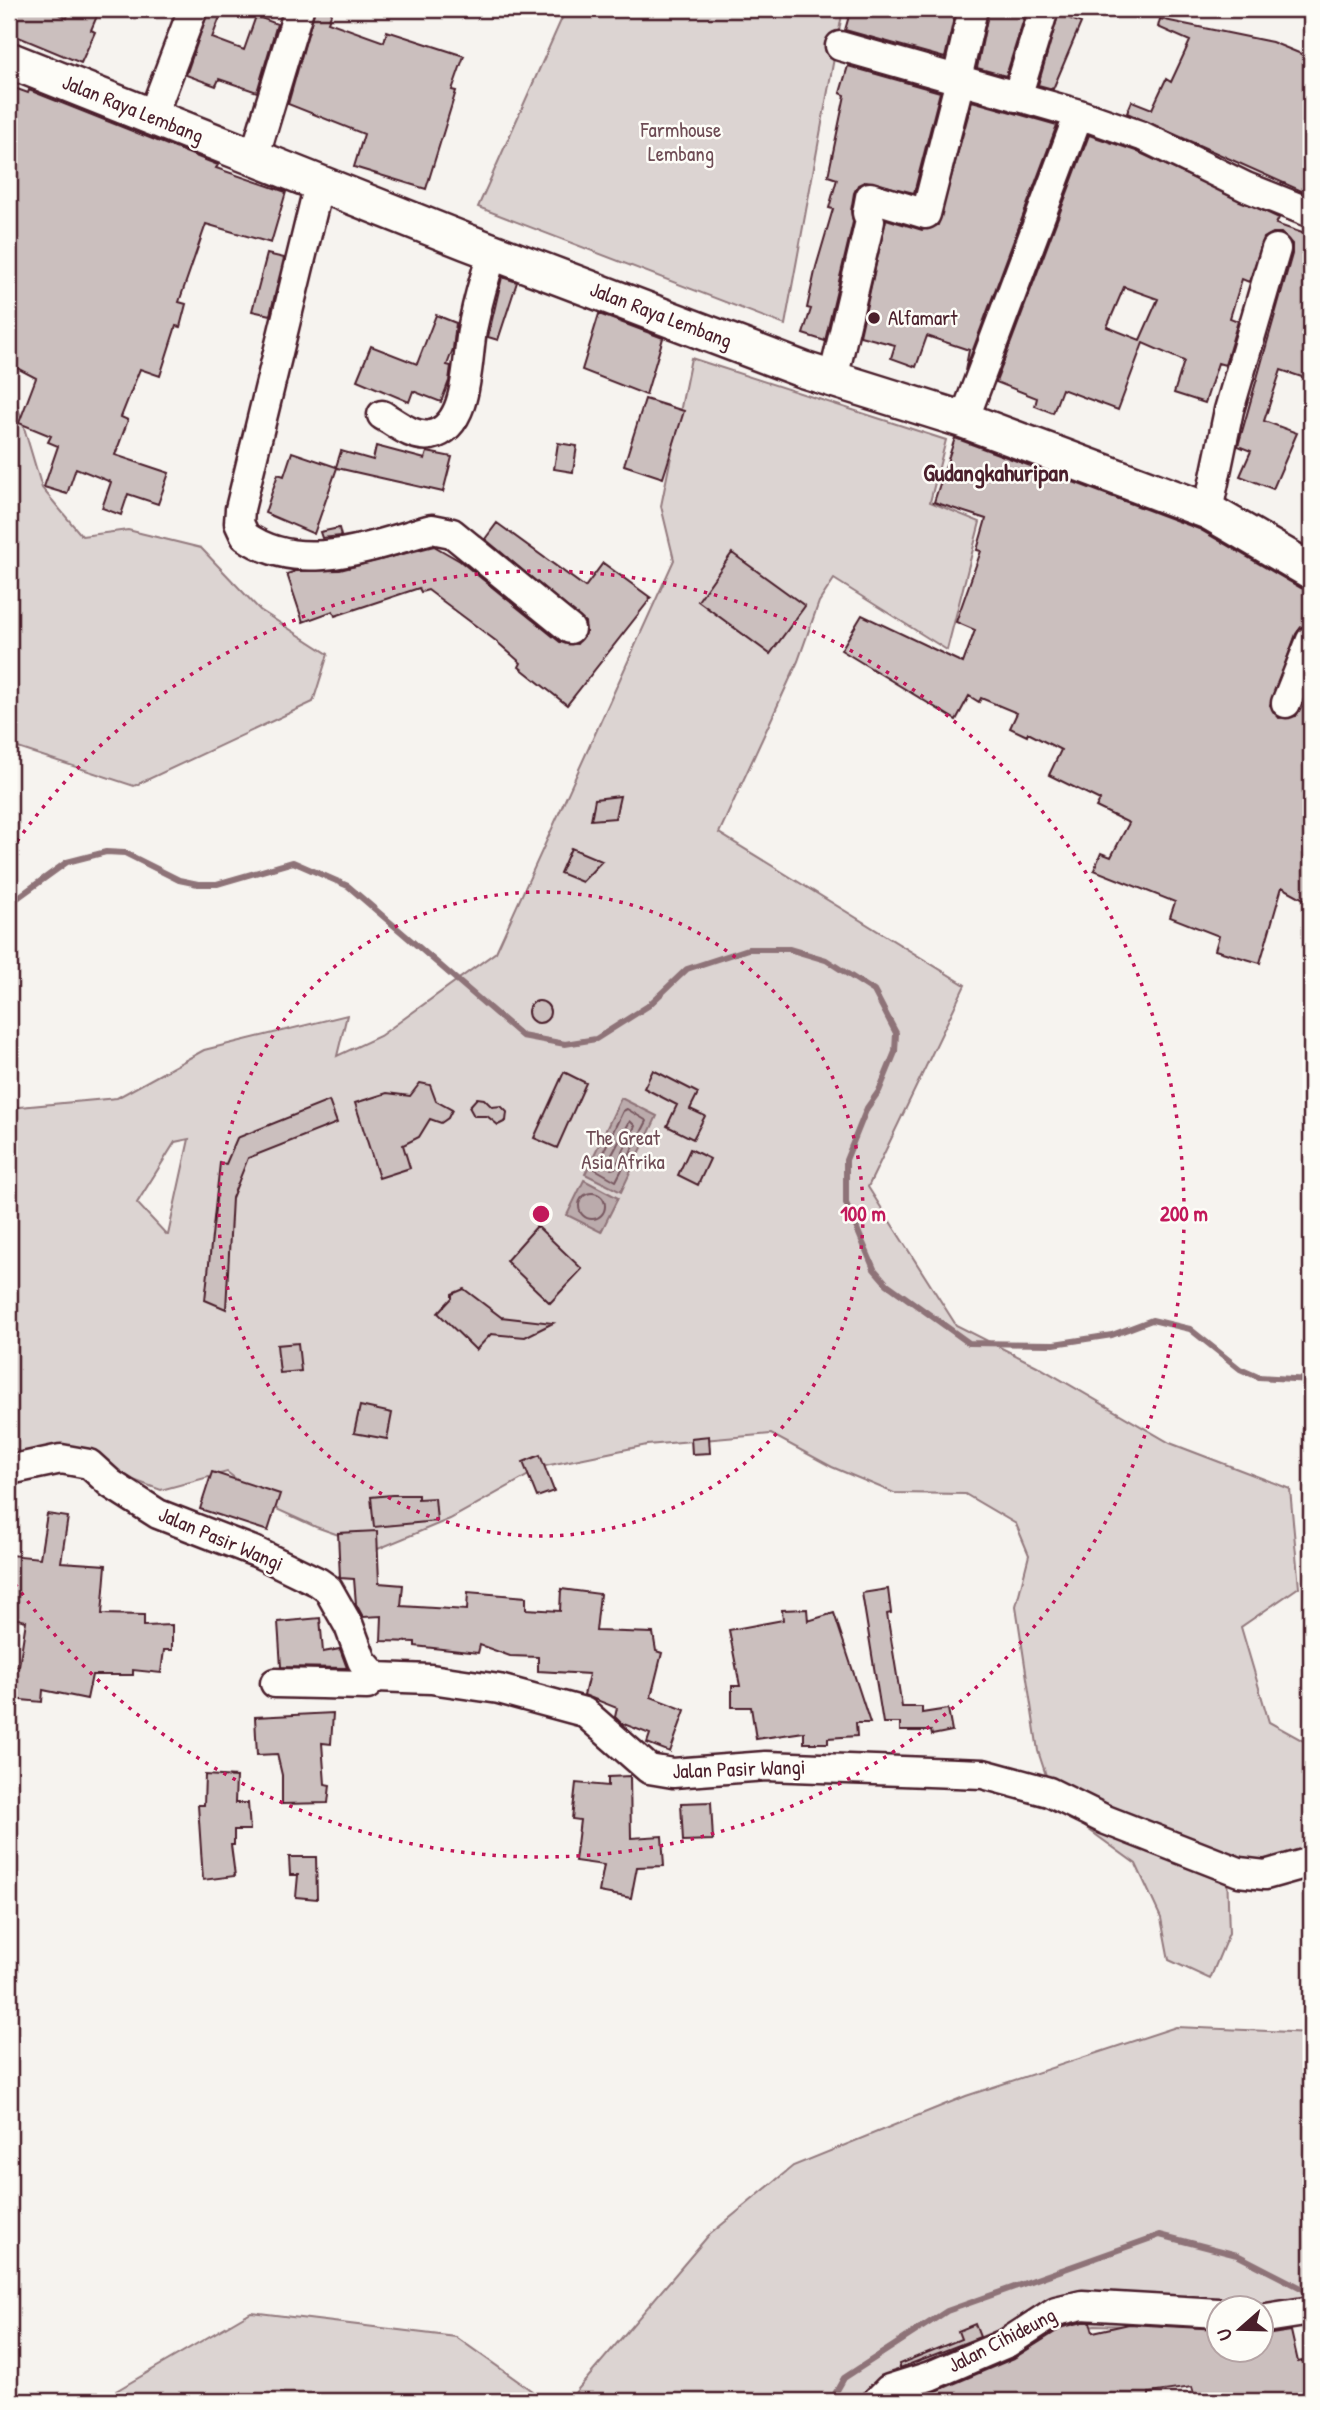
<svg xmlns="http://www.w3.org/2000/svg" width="1320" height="2410" font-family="'Patrick Hand',sans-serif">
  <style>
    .green { fill: #dcd4d2; stroke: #937a7e; stroke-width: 2; fill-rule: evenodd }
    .water { fill: #bbabac; stroke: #8e7378; stroke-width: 2 }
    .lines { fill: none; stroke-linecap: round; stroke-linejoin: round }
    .shore { stroke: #77575f; stroke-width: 2 }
    .stream { stroke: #8e7378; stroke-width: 6 }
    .building { fill: #cbbfbe; stroke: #4a1f2b; stroke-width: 2; fill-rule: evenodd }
    .minor-casing { stroke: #4a1f2b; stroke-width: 33 }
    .major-casing { stroke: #4a1f2b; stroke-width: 40 }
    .minor { stroke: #fdfcf7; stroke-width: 28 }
    .major { stroke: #fdfcf7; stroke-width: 35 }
    .ring { fill: none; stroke: #c2185b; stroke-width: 3.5; stroke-dasharray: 3.5 7 }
    .poi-dot { fill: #4a1f2b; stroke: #fdfcf7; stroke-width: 2.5 }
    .labels { text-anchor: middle; stroke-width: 5; stroke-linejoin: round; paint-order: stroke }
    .street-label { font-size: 21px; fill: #4a1f2b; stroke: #fdfcf7 }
    .park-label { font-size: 21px; fill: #6e4c55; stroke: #fdfcf7 }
    .poi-label { font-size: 21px; fill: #4a1f2b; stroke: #fdfcf7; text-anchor: start }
    .quarter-label { font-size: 24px; font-weight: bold; fill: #4a1f2b; stroke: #fdfcf7 }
    .centre { fill: #c2185b; stroke: #fdfcf7; stroke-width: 3.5 }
    .ring-label { font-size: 21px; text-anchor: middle; font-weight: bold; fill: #c2185b; stroke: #fdfcf7; stroke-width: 5; stroke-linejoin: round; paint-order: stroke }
  </style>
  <rect width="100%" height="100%" fill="#f6f3ef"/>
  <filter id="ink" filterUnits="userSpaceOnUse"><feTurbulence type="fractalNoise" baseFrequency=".0143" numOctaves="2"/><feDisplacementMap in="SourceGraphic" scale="14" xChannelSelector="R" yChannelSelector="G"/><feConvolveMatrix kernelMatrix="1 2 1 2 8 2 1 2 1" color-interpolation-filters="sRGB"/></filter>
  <g filter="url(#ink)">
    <path class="green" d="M566 9H843L785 325 478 207Z
      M691 358 946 440 930 502 980 522 947 650 834 579 819 602 798 661 719 833 965 985 868 1187 956 1325 1037 1366 1170 1443 1290 1489 1299 1587 1241 1627 1269 1722 1311 1745V1867L1269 1858 1227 1871 1229 1933 1210 1979 1169 1960 1161 1918 1136 1864 1056 1806 1038 1751 1016 1606 1029 1555 1016 1524 965 1494 894 1493 832 1467 771 1434 647 1445 545 1466 450 1519 378 1549 316 1527 272 1507 227 1472 161 1490 114 1473 36 1463 9 1445V1108L117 1098 204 1050 347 1015 337 1056 380 1036 496 952 674 560 661 506ZM189 1139 168 1235H167L137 1203 175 1142Z
      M9 377 42 488 82 536 128 530 201 548 260 610 328 654 313 702 134 786 9 745Z
      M1176 2027 1311 2033V2302L1260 2308H1218V2328L1216 2329 1095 2325 985 2344 912 2401H568L708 2236 793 2166 966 2096Z
      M251 2312 456 2337 546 2401H117L116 2391Z"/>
    <path class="water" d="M621 1098 657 1116 621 1192 585 1174Z
      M584 1180 618 1198 601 1232 567 1215Z"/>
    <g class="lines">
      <path class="shore" d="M627 1109 647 1121 616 1181 595 1169 623 1111Z
        M630 1121 635 1126 615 1168 611 1169 607 1164Z
        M579 1206a13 13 0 1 1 26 0a13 13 0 1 1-26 0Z"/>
      <path class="stream" d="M9 904 67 862 106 852 125 853 179 880 198 884H217L293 862 348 886 522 1036 565 1044 596 1039 648 1006 687 969 748 949H789L826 960 874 991 896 1033 895 1052 879 1091 867 1108 846 1160V1203L874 1269 887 1284 969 1343 1054 1344 1112 1335 1152 1320 1190 1329 1240 1369 1258 1377 1311 1380
        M831 2401 844 2378 947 2311 1160 2235 1237 2255 1311 2293"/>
    </g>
    <path class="building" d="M9 9H47L67 18 70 9H100L91 30 95 32 81 63 16 36 17 33 9 29Z
      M209 9H223L212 38 244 50 256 16 277 24 257 92 219 79 216 86 186 75Z
      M315 9H333L328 22 384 42 387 31 464 56 452 90 456 91 426 189 354 167 364 134 288 104Z
      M851 9H956L945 58 845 30Z
      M989 9H1027L1006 76 977 68Z
      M1060 9H1069L1066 17 1081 23 1053 89 1038 85Z
      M1160 19 1272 42 1311 58V178L1306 193 1127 113 1132 101 1152 109 1166 79 1171 82 1190 41 1158 27Z
      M848 66 940 92 914 193 866 181 858 185 854 193 851 211 853 222 825 341 803 334 811 309 807 308 816 267 833 209 829 208 837 179 828 176 845 95 840 93Z
      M9 86 28 93 29 90 218 165 216 168 286 192 271 243 206 224 179 302 186 304 180 327 176 326 160 376 140 369 121 417 128 420 115 455 169 473 158 504 128 494 121 515 102 508 111 482 76 468 67 494 44 487 58 446 48 442 51 436 19 423 36 378 9 364Z
      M972 101 1057 125 965 371 969 350 927 336 916 367 891 358 895 345 860 336 886 219 922 230 938 225Z
      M1089 135 1136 151 1279 218 1276 224 1311 236V380L1281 370 1264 421 1297 433 1273 489 1240 476 1251 451 1238 446 1292 254V244L1281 233H1273L1264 238 1249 282 1242 279 1230 318 1238 321 1225 365 1218 363 1205 403 1174 393 1184 361 1143 343 1118 410 1062 389 1053 413 1035 406 1037 398 996 382ZM1124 287 1158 299 1140 340 1107 327Z
      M267 254 284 258 270 315 252 311Z
      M502 277 517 282 498 340 488 337Z
      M599 314 663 338 646 395 582 370Z
      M436 315 456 323 453 349 447 365 451 366 449 381 441 402 413 391 409 402 357 380 371 346 417 364Z
      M645 399 684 411 663 478 624 465Z
      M955 438 1199 529 1301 588 1311 591V624L1301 627 1296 634 1270 705 1279 718 1296 716 1311 684V903L1282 887 1260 963 1215 950 1219 936 1170 917 1175 902 1094 870 1101 853 1111 857 1129 823 1096 807 1100 800 1049 775 1061 750 1028 733 1027 736 1010 728 1017 713 981 698 979 702 969 696 956 720 841 650 862 615 963 663 975 630 956 622 981 551 977 550 986 519 934 502Z
      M558 443 577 446 573 472 554 469Z
      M376 446 425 459 427 452 452 457 443 492 337 468 314 534 265 513 278 474 284 476 292 452 336 467 341 451 373 460Z
      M497 523 585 587 603 563 651 598 567 705 519 667 521 663 496 641 428 590 421 592 419 588 335 616 333 611 303 622 287 574 296 571 340 570 434 546 460 561 560 642 577 644 586 632 585 622 485 539Z
      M339 528 341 536 322 538 320 532Z
      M732 553 805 606 770 654 698 601Z
      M620 796 615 818 591 820 595 799Z
      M571 848 602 861 582 882 560 873Z
      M528 1012a11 11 0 1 1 22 0a11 11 0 1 1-22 0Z
      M653 1070 698 1093 690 1109 705 1116 693 1139 667 1126 677 1105 644 1088Z
      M564 1072 586 1083 557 1148 534 1138Z
      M420 1083 430 1085 436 1101 452 1110 448 1118 441 1123 430 1119 419 1137 403 1145 410 1168 379 1178 355 1103 387 1093 410 1096Z
      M477 1098 484 1099 492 1107 501 1106 507 1112 506 1121 498 1125 487 1116H474L469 1107Z
      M329 1101 337 1123 248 1158 232 1198 226 1309 205 1300 220 1163 226 1164 237 1138Z
      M690 1149 710 1159 698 1185 678 1175Z
      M537 1226 582 1269 550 1303 506 1261Z
      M464 1289 501 1317 553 1323 525 1337 491 1334 476 1350 438 1313 452 1298V1294Z
      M298 1343 301 1371 280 1373 277 1345Z
      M360 1406 392 1413 387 1439 354 1433Z
      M709 1436 710 1453 692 1454 691 1438Z
      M540 1455 554 1491 537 1497 523 1462Z
      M212 1472 280 1494 268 1531 200 1509Z
      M392 1495H418V1499L435 1498 437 1521 374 1527 371 1497Z
      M47 1514 68 1517 61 1562 106 1565 102 1614 144 1615V1626L172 1625V1650H164L161 1673 133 1670V1675H92L87 1699 43 1690 42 1702 11 1699 14 1666H19L26 1621 9 1617 10 1555 40 1558Z
      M377 1531 379 1583 403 1585 401 1606 467 1610 468 1592 526 1597V1609L560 1611 561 1589 600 1594 596 1631 653 1633 656 1651 662 1653 651 1697 685 1710 670 1752 647 1743 650 1734 621 1723 615 1717 617 1708 584 1695 589 1674 538 1671V1657L510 1656 480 1645 478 1653 415 1646V1642L381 1641 382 1616 363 1617 356 1604 354 1579 340 1578 338 1533Z
      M888 1589 891 1613 887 1614 902 1707H922V1713L948 1709 952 1731 932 1735 931 1731H900V1723H883L862 1593Z
      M807 1609 808 1621 834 1613 870 1723H856L857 1736 828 1738V1743H804V1732L756 1739 751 1707H732V1686H740L729 1630 783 1620 782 1610Z
      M320 1618 323 1652 340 1649 347 1668 281 1667 278 1622Z
      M333 1713 331 1744 322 1743 325 1784 330 1785 328 1803 282 1804V1775L277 1754 257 1755 255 1717Z
      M205 1775 236 1777 235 1803H248L250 1830H234V1845H231L235 1876 203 1880 198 1805H204Z
      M630 1776 631 1838 662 1836 664 1866 637 1867 631 1898 599 1892 604 1865 575 1861 580 1820 572 1819 576 1783 608 1786V1777Z
      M711 1802 713 1840 683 1841 681 1803Z
      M289 1857H316L317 1899 296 1897 298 1875H290Z
      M1083 2322H1090L1093 2332 1129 2324 1219 2329V2350H1261V2344L1266 2343 1265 2335 1291 2331 1298 2362 1311 2359V2401H1196L1192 2387 1149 2393V2401H913L1014 2358 1063 2327Z
      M975 2324 980 2337 900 2368 899 2364 961 2339 958 2331Z"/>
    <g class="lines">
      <g class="minor-casing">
        <path id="minor" d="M840 46 1079 114 1142 136 1246 187 1311 213
          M957 79 973 9
          M1017 97 1044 9
          M152 117 193 9
          M254 158 299 9
          M319 184 240 509 239 523 245 536C301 576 373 545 432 529L452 533 570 629
          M833 379 870 221 867 213 870 197 926 214 960 80
          M382 415C397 424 413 438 431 435 471 426 466 356 473 325 478 300 485 276 493 252
          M964 420 1079 114
          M1208 511 1229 410 1276 249
          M1286 703 1311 640
          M9 1470 61 1459 89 1464 111 1484 158 1514 256 1552 318 1582 328 1589 349 1626 362 1661 376 1677 431 1679 499 1689 584 1712 649 1769 673 1773 766 1766 983 1774 1049 1792 1106 1820 1239 1872 1265 1875 1311 1862
          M275 1683 367 1685 376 1677
          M1260 2319 1311 2311
          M877 2401 889 2389 930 2376 1007 2343 1056 2311 1082 2305 1218 2313"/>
      </g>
      <g class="major-casing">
        <path id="major" d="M9 60 467 242 804 370 964 420 1208 511 1311 571"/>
      </g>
      <use href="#minor" class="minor"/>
      <use href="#major" class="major"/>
    </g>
  </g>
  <g class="ring">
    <circle cx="541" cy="1214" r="322"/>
    <path d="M11 850A643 643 0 1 1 11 1578"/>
  </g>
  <circle class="poi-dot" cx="874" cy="318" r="7"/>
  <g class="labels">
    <g class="street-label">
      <text transform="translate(133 109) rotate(22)" y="7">Jalan Raya Lembang</text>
      <text transform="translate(661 315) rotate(21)" y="7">Jalan Raya Lembang</text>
      <text transform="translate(221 1539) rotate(23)" y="7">Jalan Pasir Wangi</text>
      <text transform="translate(739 1769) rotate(-2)" y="7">Jalan Pasir Wangi</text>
      <text transform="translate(1002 2340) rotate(-27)" y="7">Jalan Cihideung</text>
    </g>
    <g class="park-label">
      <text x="681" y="137">Farmhouse<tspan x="681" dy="24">Lembang</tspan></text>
      <text x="623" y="1145">The Great<tspan x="623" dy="24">Asia Afrika</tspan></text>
    </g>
    <g class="poi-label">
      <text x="888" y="325">Alfamart</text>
    </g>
    <g class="quarter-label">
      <text x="996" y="481">Gudangkahuripan</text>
    </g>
  </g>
  <circle cx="541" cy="1214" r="10" class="centre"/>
  <g class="ring-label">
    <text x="863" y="1221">100 m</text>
    <text x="1184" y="1221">200 m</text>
  </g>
  <rect width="1320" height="2410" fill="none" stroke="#fdfcf7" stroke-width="35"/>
  <rect x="18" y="18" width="1285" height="2375" fill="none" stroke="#4a1f2b" stroke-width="2.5" filter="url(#ink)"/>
  <g transform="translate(1240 2329) rotate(250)"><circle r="33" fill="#fdfcf7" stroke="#b5a4a5" stroke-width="2"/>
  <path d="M0-5L12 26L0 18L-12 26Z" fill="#4a1f2b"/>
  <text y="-10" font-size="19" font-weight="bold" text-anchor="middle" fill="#4a1f2b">U</text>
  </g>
</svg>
